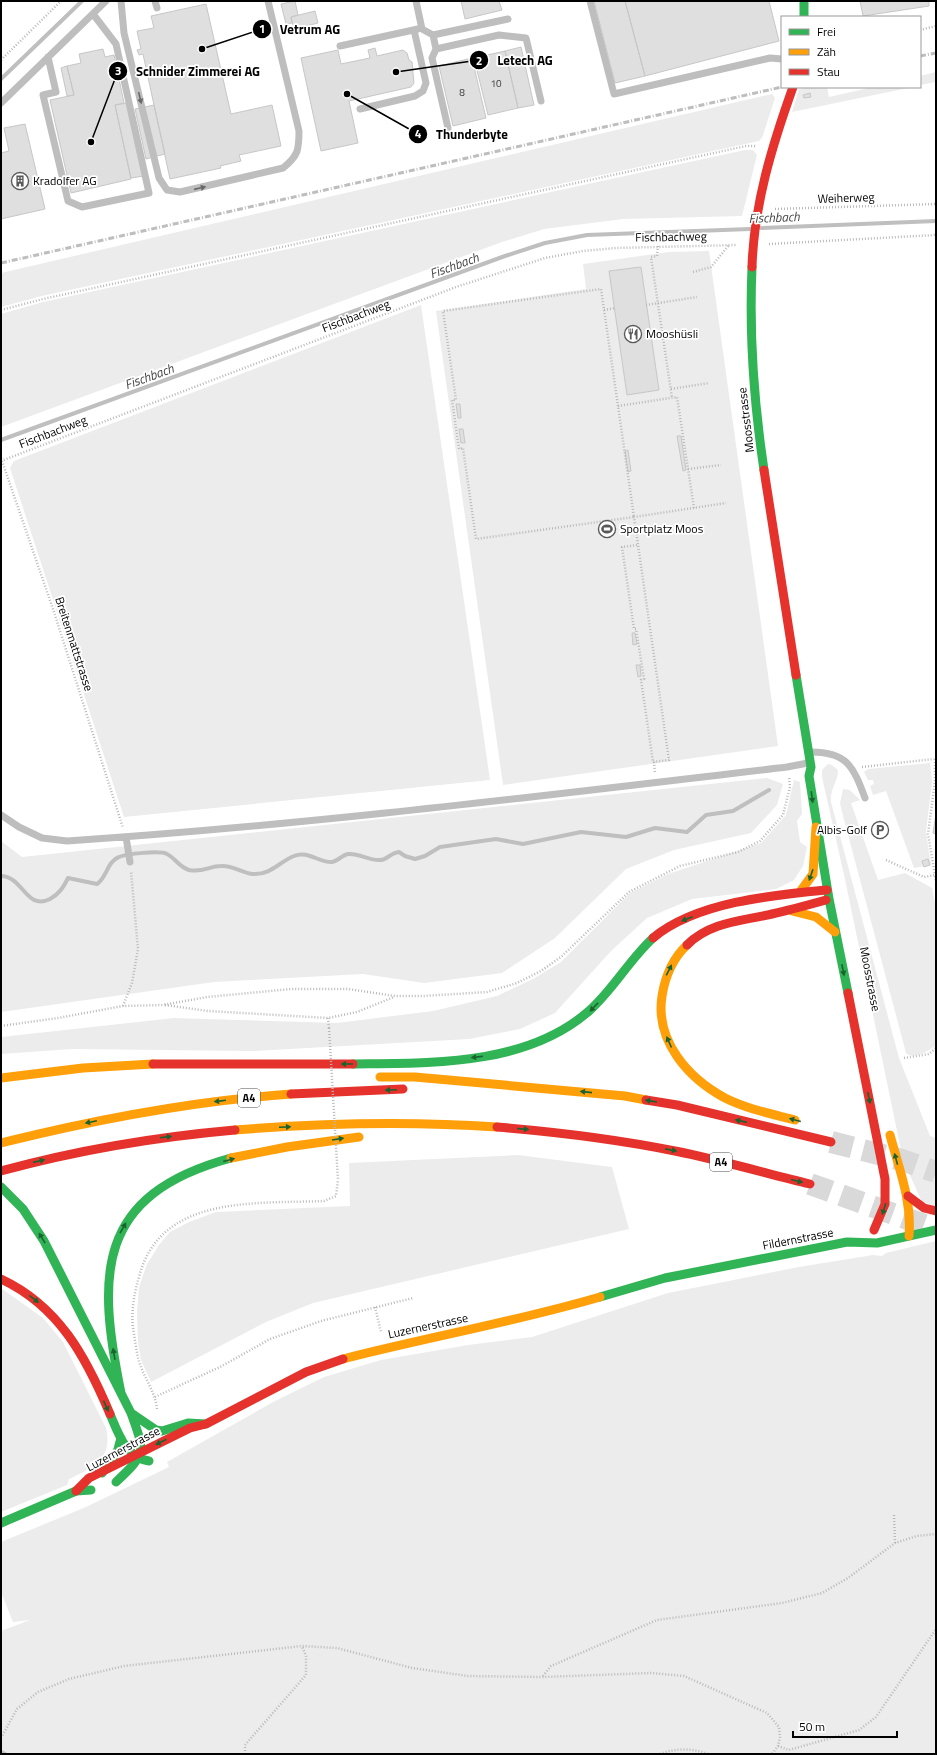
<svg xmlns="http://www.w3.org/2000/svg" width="937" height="1755" font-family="'Titillium Web',sans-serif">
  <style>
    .green { fill: #ececec }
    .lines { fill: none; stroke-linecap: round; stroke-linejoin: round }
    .stream { stroke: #bfbfbf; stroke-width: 4 }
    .building { fill: #dfdfdf; stroke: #c7c7c7 }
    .highway-tunnel { stroke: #d9d9d9; stroke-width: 22; stroke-dasharray: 22 11; stroke-linecap: butt }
    .path { stroke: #b9b9b9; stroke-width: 2.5; stroke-dasharray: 1 2; stroke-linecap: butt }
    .lane { stroke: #bebebe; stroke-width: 7 }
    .fast { stroke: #30b455; stroke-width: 9 }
    .slow { stroke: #ff9f0a; stroke-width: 9 }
    .jam { stroke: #e5322d; stroke-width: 9 }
    .rail { stroke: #bebebe; stroke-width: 3; stroke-dasharray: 6 2 1 2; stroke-linecap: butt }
    .path-bridge { stroke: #b9b9b9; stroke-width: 2.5; stroke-dasharray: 1 2; stroke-linecap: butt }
    .oneway { fill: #686868 }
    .oneway2 { fill: #1a632f }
    .labels { text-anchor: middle; stroke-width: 3.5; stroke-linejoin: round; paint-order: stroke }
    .number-label { font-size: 10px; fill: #383838 }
    .shield { fill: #fff; stroke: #4c4c4c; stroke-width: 1 }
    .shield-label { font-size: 11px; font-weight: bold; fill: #000 }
    .poi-label { font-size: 12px; fill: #000; stroke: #fff; text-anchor: start }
    .street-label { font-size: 12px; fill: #000; stroke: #fff }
    .water-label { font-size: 13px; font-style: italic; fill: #444; stroke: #fff }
    .leader { fill: none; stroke: #000; stroke-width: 1.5 }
    .callout-dot { fill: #000; stroke: #fff; stroke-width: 1.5 }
    .mark-label { font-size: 12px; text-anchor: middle; font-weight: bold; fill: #fff }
    .callout-label { font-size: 13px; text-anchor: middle; font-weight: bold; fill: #000; stroke: #fff; stroke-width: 3.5; stroke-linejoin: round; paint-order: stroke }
  </style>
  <rect width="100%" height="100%" fill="#fff"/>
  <path class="green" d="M936 72V82L920 85V76Z
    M812 87H827L829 97 873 87H913L792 112 799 89Z
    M772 94 775 98 762 138 759 141 42 296 1 307V273Z
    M745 150H753L757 155 742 216 623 219 544 229 502 242 1 427V314L43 302Z
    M709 251 778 746 503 785 436 311 586 289 583 264 669 252Z
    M421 305 490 780 124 817 10 468 14 461Z
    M930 763 932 782 926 832 931 865 914 868 886 791 873 795 870 786 874 784 873 780H868L864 772 868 769Z
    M828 764 832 765 838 770C838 782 830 788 831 802L899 1058 930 1136 936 1138V1206L922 1202 903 1160 846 884 822 777V770Z
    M767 778 783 784 777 805 751 833 674 850 626 869 555 938 502 973 424 983 363 974 214 982 1 1012V841L22 857Z
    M794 780 800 782 802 814 797 821 800 842 807 847 803 866 794 880 776 889 692 899 647 918 611 951 555 1013 520 1029 469 1039 252 1051 72 1049 1 1054V1037L174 1018 337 1023 433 1011 497 996 533 979 561 962 630 893 668 874 761 843 786 815Z
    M843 789 850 790 860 800 851 803 878 880 905 873 932 888 936 909V1045C929 1051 914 1060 906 1053L842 812 840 803Z
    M518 1155 612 1167 629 1229 313 1303 266 1322 151 1382 141 1360 138 1342 137 1312 139 1287 147 1264 159 1245 170 1232 189 1222 216 1212 350 1206 349 1163Z
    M936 1241V1754H1V1631L30 1620 13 1622 1 1592V1542L86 1507 169 1467 167 1462 275 1401 324 1377 381 1360 468 1345 532 1337 668 1293 799 1267 873 1255 882 1256 886 1253Z
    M1 1288 43 1318 63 1342 106 1428C113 1459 94 1467 69 1479L67 1485 1 1512Z"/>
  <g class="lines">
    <path class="stream" d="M1 79 82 1
      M761 228 936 221
      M1 440 505 256 545 243 587 235 750 229
      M1 876C23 876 26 911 50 899 59 894 63 888 68 878L97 884C107 878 107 861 119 857 126 854 160 850 167 854 175 858 179 867 189 870 203 873 209 866 221 866 233 865 242 873 253 874 271 875 279 862 294 856 308 850 319 863 332 862 338 861 342 855 348 854 359 853 370 861 380 860 387 860 390 853 399 852L405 856 415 859 425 856 440 847 496 839 523 844 581 832 626 837 655 828 687 832 706 815 733 811 769 790
      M1 1752 5 1754"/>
  </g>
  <path class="building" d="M295 1 298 15 291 17 292 23 286 24 281 4Z
    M461 1H499L502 10 465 19Z
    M594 1H625L645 76 615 83Z
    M625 1H769L779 41 645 76Z
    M860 1H929V6L863 16Z
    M206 4 231 114 272 105 281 146 239 155 241 161 220 166 221 168 170 179 143 54 139 55 137 50 141 49 137 31 154 28 151 16Z
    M315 11 318 23 294 29 291 17Z
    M521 47 534 105 518 108 505 51Z
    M375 48 377 56 403 50 407 53 409 60 412 62 414 83 411 87 349 101 358 143 321 151 301 58 338 50 341 64 370 58 368 50Z
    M103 49 105 57 114 55 124 103 115 105 131 179 71 193 50 100 74 95 67 66 81 63 79 54Z
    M505 51 518 108 488 115 474 58Z
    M472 58 486 118 453 126 439 66Z
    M67 66 74 95 67 96 61 68Z
    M810 93 811 97 804 98 803 95Z
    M128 103 144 176 131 178 115 105Z
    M154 105 165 154 146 159 135 109Z
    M25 124 45 209 1 219V153L9 151 4 128Z
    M641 267 659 390 627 395 609 271Z
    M456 404H460L461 418H458Z
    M459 429H463L465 443H461Z
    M677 436H681L686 470 683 471Z
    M628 450 631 471 628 472 625 451Z
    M632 633H635L637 644 633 645Z
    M636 665H640L641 676 638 677Z
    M936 814V834L933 833Z
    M928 859 930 865 924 867 922 861Z"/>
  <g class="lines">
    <path class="highway-tunnel" d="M831 1142 902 1160 936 1172
      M810 1184 927 1226"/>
    <path class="path" d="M920 30 936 26
      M1 60 61 1
      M775 209 936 204
      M769 244 936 235
      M658 246 657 256 651 257 672 398
      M693 272 711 267 729 245
      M646 305 697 297
      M1 310 43 299 746 146H757
      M604 310 615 308
      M671 389 709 383
      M618 406 601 289 443 311 456 400H452L459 449 463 448 476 539 634 517 618 406 677 397 694 508
      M1 458 54 612 123 828
      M1 461 456 287 545 258 583 251 616 248 736 245
      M688 469 721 465
      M637 545 622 547 634 629H636L644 679 641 680 653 762 669 760 634 517 726 503
      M935 759V781L928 834 935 875
      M654 762 655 773
      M862 767 934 759
      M886 860 924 877 935 875 936 882
      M165 1005 208 1011 328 1018 357 1012 394 997
      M123 1006 132 983 138 949 131 871
      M328 1018 329 1028
      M1 1026 58 1018 123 1006 163 1005 207 997 291 989H348L395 996H423L487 992 517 983 541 971 562 956 629 892 680 866 738 852 760 841 783 815 790 787 789 777
      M904 1058 929 1054 936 1048
      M375 1307 381 1332
      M155 1397 222 1366 270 1339 321 1321 413 1298
      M157 1409C155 1391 144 1378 139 1361 136 1351 135 1339 133 1328 131 1311 134 1294 139 1277 160 1194 256 1204 324 1201L336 1196 338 1180
      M894 1515 895 1543
      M543 1676 551 1666 657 1620 782 1603 822 1593 848 1578 895 1543 917 1536 936 1534
      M1 1738 17 1709 38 1692 69 1679 124 1666 302 1646 337 1648 412 1668 468 1676 543 1677 651 1673 684 1676 767 1713 779 1727 780 1737 778 1746 772 1754
      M778 1746 789 1750 859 1730 876 1717 936 1629
      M245 1754V1745L306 1675V1656L302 1646
      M660 1754C675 1748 693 1748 708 1754"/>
    <path class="lane" d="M121 1 124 33 159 178 167 190 180 192 283 168C298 156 299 150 299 131L268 1
      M155 1 157 8
      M416 1 422 29 433 35 508 19
      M590 1 614 94 770 58 782 59
      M433 35 436 49 499 35 526 38 541 101
      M340 46 418 29
      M436 49 432 58 448 128
      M48 57 56 92 43 95 68 201 82 207 149 193 116 44 93 14
      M1 103 106 1
      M360 109 415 96 423 91 426 83 414 30
      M811 752C847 752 853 766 865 798
      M1 815 19 827 42 838 67 841C308 825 548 795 787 767L808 763
      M126 837 130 862"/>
    <path class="fast" d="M804 1V17
      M752 267C749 335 754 403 764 470
      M796 675 811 767 809 776 829 899 848 993
      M353 1064C432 1063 526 1066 589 1011 613 990 629 960 653 938
      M1 1187 23 1209 44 1241 131 1413C145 1452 147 1453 116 1482
      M600 1297 665 1278 847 1242 877 1243 936 1230
      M121 1393C97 1275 95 1195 231 1158
      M131 1413 156 1430 162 1431 188 1423 206 1424
      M110 1414C118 1433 126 1458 149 1461
      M102 1473 117 1453 121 1438
      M1 1523 76 1491 91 1490"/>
    <path class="slow" d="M800 892 813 874 816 827
      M792 911 816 917 835 932
      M687 945C672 959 665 977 662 996 655 1041 688 1078 725 1098 747 1109 772 1114 795 1120
      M380 1077H415L625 1096 646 1100
      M1 1078 83 1068 153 1064
      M235 1130C322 1123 410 1121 497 1127
      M890 1135C899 1169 912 1200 909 1236
      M1 1143C97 1119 193 1101 291 1094
      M231 1158 287 1147 359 1137
      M343 1359C428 1337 515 1322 600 1297"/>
    <path class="jam" d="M752 267C754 204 772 146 793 87
      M764 470 796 675
      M653 938C696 902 773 895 827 890
      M687 945C710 922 742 921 772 914 790 910 808 905 826 900
      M848 993 885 1179V1204L874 1230
      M153 1064H353
      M291 1094 403 1089
      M646 1100 677 1105 831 1142
      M497 1127C557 1132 616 1139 675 1151 720 1160 765 1173 810 1184
      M1 1171C78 1150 155 1137 235 1130
      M908 1196 924 1208 936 1211
      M1 1279C59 1306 86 1357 110 1414
      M76 1491 89 1478 190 1428 206 1424 306 1372 343 1359"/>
    <path class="rail" d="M920 56 936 53
      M1 263 782 87"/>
    <path class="path-bridge" d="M329 1028 338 1180"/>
  </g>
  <defs><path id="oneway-solid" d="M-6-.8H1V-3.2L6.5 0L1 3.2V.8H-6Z"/></defs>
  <g class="oneway">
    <use href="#oneway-solid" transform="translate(140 98) rotate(77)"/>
    <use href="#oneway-solid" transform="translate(200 188) rotate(-13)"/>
  </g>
  <g class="oneway2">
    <use href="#oneway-solid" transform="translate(812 797) rotate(82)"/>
    <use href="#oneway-solid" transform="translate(811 875) rotate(109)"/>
    <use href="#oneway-solid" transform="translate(687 919) rotate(159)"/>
    <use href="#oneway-solid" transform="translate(669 970) rotate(-63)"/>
    <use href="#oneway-solid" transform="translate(843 970) rotate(79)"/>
    <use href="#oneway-solid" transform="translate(594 1007) rotate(134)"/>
    <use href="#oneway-solid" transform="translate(669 1042) rotate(-114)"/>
    <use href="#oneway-solid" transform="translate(477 1057) rotate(173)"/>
    <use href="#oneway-solid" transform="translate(347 1064) rotate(180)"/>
    <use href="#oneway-solid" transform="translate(391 1090) rotate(178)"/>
    <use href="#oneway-solid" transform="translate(586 1092) rotate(-174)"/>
    <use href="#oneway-solid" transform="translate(869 1098) rotate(78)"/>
    <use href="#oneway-solid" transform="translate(220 1101) rotate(173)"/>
    <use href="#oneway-solid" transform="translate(651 1101) rotate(-171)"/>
    <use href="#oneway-solid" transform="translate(795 1120) rotate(-165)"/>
    <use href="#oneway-solid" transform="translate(741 1121) rotate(-167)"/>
    <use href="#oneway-solid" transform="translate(91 1122) rotate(168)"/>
    <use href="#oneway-solid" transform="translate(285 1127) rotate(-3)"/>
    <use href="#oneway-solid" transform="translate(523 1129) rotate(5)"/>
    <use href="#oneway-solid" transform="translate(166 1137) rotate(-7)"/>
    <use href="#oneway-solid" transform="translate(338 1139) rotate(-9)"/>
    <use href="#oneway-solid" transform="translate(671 1150) rotate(11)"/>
    <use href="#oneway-solid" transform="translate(896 1159) rotate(-105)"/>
    <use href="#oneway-solid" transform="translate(229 1160) rotate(-15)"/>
    <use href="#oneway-solid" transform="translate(39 1161) rotate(-13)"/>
    <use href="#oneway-solid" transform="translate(797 1181) rotate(14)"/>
    <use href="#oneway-solid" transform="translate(884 1209) rotate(107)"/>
    <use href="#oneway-solid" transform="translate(123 1228) rotate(-60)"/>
    <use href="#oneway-solid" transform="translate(42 1238) rotate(-121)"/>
    <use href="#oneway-solid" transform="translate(34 1299) rotate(37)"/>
    <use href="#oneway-solid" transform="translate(114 1354) rotate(-100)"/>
    <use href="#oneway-solid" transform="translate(106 1406) rotate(65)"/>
    <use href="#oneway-solid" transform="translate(161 1442) rotate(153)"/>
  </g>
  <defs>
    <g id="building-ring" transform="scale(0.9)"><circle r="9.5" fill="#fff" stroke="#595959" stroke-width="1.5"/><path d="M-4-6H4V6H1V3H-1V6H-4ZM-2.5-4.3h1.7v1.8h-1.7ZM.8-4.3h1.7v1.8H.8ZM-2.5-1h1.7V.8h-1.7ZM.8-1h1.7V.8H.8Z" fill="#595959"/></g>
    <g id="restaurant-ring" transform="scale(0.9)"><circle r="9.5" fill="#fff" stroke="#595959" stroke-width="1.5"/><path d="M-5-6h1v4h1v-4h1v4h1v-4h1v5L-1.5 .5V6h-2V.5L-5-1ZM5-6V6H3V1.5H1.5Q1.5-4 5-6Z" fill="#595959"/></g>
    <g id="stadium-ring" transform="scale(0.9)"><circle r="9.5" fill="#fff" stroke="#595959" stroke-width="1.5"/><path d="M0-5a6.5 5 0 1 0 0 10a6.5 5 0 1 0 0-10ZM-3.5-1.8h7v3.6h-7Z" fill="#595959"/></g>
    <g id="parking-ring" transform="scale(0.9)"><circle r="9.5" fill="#fff" stroke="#595959" stroke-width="1.5"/><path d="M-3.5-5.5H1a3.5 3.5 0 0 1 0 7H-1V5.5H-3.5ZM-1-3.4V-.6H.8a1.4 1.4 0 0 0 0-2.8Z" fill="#595959"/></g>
  </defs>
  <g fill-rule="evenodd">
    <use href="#building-ring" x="20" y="181"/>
    <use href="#restaurant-ring" x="633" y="334"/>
    <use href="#stadium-ring" x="607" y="529"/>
    <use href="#parking-ring" x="880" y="830"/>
  </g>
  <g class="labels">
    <g class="number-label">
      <text x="496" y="87">10</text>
      <text x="462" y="96">8</text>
    </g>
    <g class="shield">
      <rect x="238" y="1089" width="22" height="18" rx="3"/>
      <rect x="710" y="1153" width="22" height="18" rx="3"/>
    </g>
    <g class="shield-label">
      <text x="249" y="1102">A4</text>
      <text x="721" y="1166">A4</text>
    </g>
    <g class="poi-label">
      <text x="33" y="185">Kradolfer AG</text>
      <text x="646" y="338">Mooshüsli</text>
      <text x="620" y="533">Sportplatz Moos</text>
      <text x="867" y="834" text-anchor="end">Albis-Golf</text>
    </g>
    <g class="street-label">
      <text transform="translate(846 198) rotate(-2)" y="4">Weiherweg</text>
      <text transform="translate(671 237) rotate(-1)" y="4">Fischbachweg</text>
      <text transform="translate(356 316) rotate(-21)" y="4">Fischbachweg</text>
      <text transform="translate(746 420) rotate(-97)" y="4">Moosstrasse</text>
      <text transform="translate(53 432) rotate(-21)" y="4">Fischbachweg</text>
      <text transform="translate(74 644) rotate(72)" y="4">Breitenmattstrasse</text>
      <text transform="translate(870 979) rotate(79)" y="4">Moosstrasse</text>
      <text transform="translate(798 1239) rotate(-11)" y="4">Fildernstrasse</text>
      <text transform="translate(428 1326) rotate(-12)" y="4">Luzernerstrasse</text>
      <text transform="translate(123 1449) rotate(-28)" y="4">Luzernerstrasse</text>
    </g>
    <g class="water-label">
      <text transform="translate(774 217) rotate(-2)" y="5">Fischbach</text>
      <text transform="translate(454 265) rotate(-20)" y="5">Fischbach</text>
      <text transform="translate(149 376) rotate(-20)" y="5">Fischbach</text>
    </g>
  </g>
  <path class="leader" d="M202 49L262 29M396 72L479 60M91 142L118 71M347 94L418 134"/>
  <g class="callout-dot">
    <circle cx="202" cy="49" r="4"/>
    <circle cx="396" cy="72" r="4"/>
    <circle cx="91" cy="142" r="4"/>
    <circle cx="347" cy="94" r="4"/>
    <circle cx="262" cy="29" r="10"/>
    <circle cx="479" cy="60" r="10"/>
    <circle cx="118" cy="71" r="10"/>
    <circle cx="418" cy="134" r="10"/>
  </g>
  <g class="mark-label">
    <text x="262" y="33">1</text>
    <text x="479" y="65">2</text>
    <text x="118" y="75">3</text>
    <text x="418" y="138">4</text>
  </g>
  <g class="callout-label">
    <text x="310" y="34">Vetrum AG</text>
    <text x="525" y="65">Letech AG</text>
    <text x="198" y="76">Schnider Zimmerei AG</text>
    <text x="472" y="139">Thunderbyte</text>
  </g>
  <rect width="937" height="1755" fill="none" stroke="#000000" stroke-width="4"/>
  <rect x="781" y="16" width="140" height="72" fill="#ffffff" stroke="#999999"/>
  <rect x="789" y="29" width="20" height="6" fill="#30b455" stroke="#999999"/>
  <text x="817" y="36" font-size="12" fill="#000000">Frei</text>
  <rect x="789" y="49" width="20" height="6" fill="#ff9f0a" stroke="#999999"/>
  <text x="817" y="56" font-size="12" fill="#000000">Zäh</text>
  <rect x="789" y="69" width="20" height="6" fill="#e5322d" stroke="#999999"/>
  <text x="817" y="76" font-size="12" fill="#000000">Stau</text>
  <path d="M793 1731v6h104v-6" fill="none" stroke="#000000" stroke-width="2"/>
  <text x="799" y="1731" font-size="12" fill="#000000" stroke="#ffffff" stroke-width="3" paint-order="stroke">50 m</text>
</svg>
